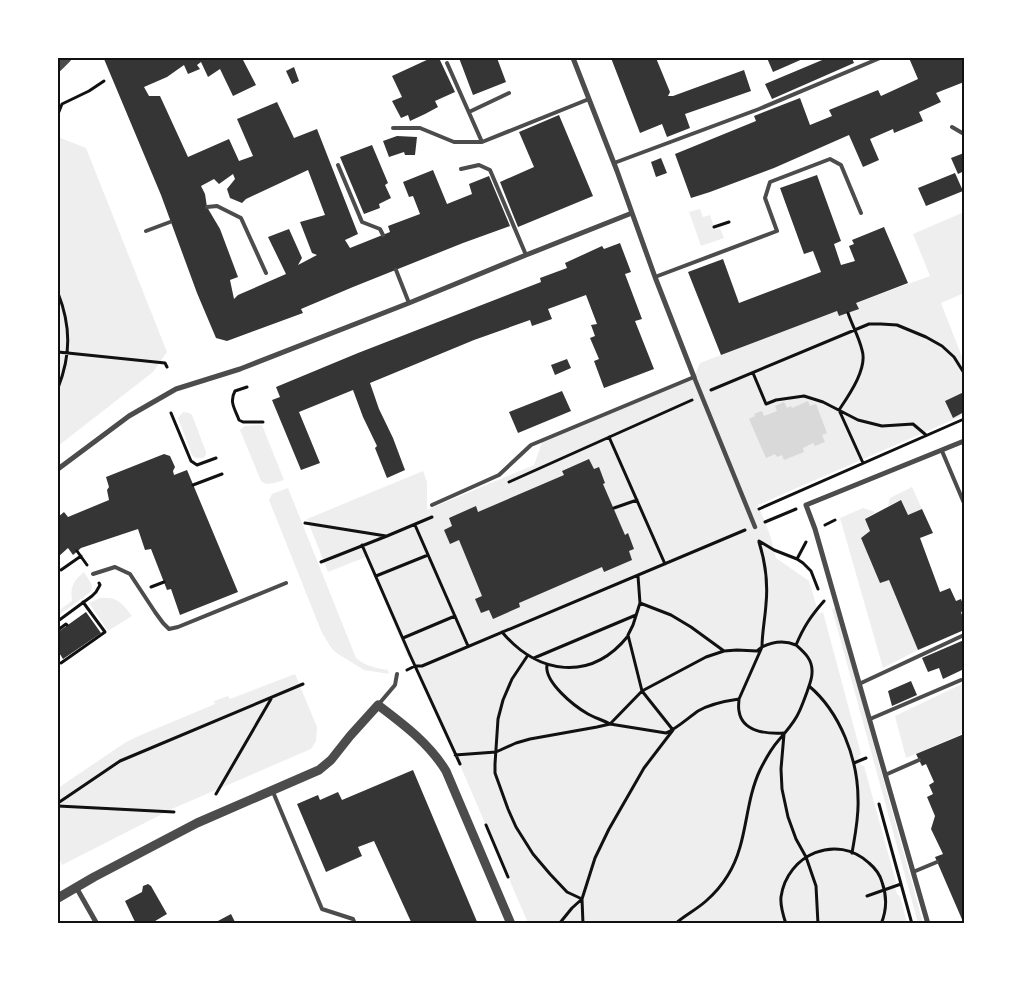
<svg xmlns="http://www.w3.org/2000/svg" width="1022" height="981" font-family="Manrope,sans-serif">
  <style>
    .green { fill: #eee }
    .water { fill: #d9d9d9 }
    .building { fill: #353535; fill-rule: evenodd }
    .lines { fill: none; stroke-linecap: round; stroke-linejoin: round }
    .path { stroke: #111; stroke-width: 3 }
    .service { stroke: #4c4c4c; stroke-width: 4 }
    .pedestrian { stroke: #4c4c4c; stroke-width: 4.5 }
    .minor { stroke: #4c4c4c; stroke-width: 5 }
    .tertiary { stroke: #4c4c4c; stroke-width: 9 }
    .neatline { fill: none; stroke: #111; stroke-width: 2 }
  </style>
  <rect width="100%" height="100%" fill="#fff"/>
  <path class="green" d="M58 137 86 148 167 352 153 372 58 446Z
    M700 209 703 217 710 215 715 230 720 228 724 238 701 246 689 212Z
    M964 212V293L941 303 964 362V415L758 505 770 535 776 558 809 581 819 614 823 612 861 754 859 757 861 765 864 766 896 882 894 884 897 894 900 896 907 923H528L460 765 415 666 412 655 408 657 366 557 328 572 307 519 423 471 427 482V510L534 465 543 440 694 377 700 363 837 311 839 316 858 309 856 303 930 276 913 234Z
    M183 412 189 413 192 415 206 452V455L203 458H196L192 455 178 418Z
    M262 425 284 480C276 482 267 487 261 481L240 430 245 426Z
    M912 487 922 509 908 515 901 500 888 506 890 498Z
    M288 488 356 658C365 666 376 668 388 670L389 674 364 670 338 654 332 649 322 633 269 500 272 494Z
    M863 508 875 512 865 519 870 531 861 538 880 582 889 580 918 650 883 668 840 518Z
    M84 572 92 585V588L90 592 58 616V611L72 601C70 587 73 581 84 572Z
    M100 598C117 596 122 603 132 616L108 631 89 603Z
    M835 608 839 619 923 923H918L832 609Z
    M295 674 317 727 316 741 311 749 174 808 62 865 58 856V788L126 742 141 735 215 704 214 701 228 696 230 699Z
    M964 680V733L906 758 895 716 960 685Z"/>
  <path class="water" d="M808 401 810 406 816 404 827 433 822 435 825 442 815 446 813 443 803 448 804 452 784 460 782 455 777 457 775 454 766 458 749 419 755 416 754 414 762 411 764 416 777 411 775 406 784 402 787 408 791 406 792 408Z"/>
  <path class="building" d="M108 58H242L256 85 233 96 220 69 208 77 201 62 197 65 200 69 188 74 184 65 167 77 144 87 149 96H160L188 157 229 139 239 161 253 156 237 119 277 102 294 138 317 129 358 234 345 240 350 248 390 232 388 226 420 214 413 196 409 197 403 182 433 170 447 204 472 194 469 184 489 176 510 226 463 243 353 287 301 309 303 313 227 341 216 338 197 293 161 195 104 59ZM308 170 325 215 300 222 312 253 317 255 298 265 302 258 289 229 268 237 286 274 238 295 234 299 230 280 238 277 220 229 207 207 205 194 201 186 214 179 219 184 233 174 235 179 227 189 230 198 242 203 246 199Z
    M431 58H439L455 92 435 101 438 107 425 114 410 121 408 115 401 118 392 101 402 97 392 76Z
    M459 58H497L506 82 473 95Z
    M611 58H656L670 92 668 96H673L744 70 751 91 685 114 690 128 667 137 662 124 640 133Z
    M767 58H805L773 72Z
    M827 58H852L854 63 772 99 765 84Z
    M909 58H964V82L936 93 941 102 919 112 923 121 894 133 893 129 870 139 879 160 863 167 849 135 774 168 710 192 691 198 675 154 756 121 754 116 800 98 810 125 832 116 829 110 878 90 881 96 918 79Z
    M294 67 299 81 292 84 286 71Z
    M559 115 593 196 518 227 500 182 534 167 519 132Z
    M397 136 417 137 415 155H405L404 152 389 157 383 141Z
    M372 145 388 183 385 185 391 198 379 204 380 208 364 214 340 157Z
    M964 153V171L958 174 951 158Z
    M661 158 667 173 656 177 651 162Z
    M955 173 963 191 926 206 918 188Z
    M817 175 841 241 834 244 841 265 855 261 849 246 854 244 852 240 884 227 908 283 856 303 859 309 839 316 837 311 721 355 688 272 723 259 739 303 821 272 813 251 804 254 780 188Z
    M620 243 631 272 625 274 642 319 635 321 654 369 604 388 594 361 599 359 590 338 595 336 591 325 597 324 586 295 548 309 552 319 532 326 530 320 474 340 370 383 379 409 393 438 405 470 387 478 375 448 377 446 363 417 353 390 299 412 320 463 301 470 272 400 280 397 276 387 358 353 541 282 540 278 567 268 565 263 602 246 604 249Z
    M567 359 571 368 555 375 551 365Z
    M562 391 571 411 518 433 509 412Z
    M964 392V412L953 418 945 401Z
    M164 454 170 456 175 467 173 471 174 475 187 470 238 592 180 615 171 589 167 590 151 549 145 550 138 529 81 548 73 555 68 548 58 557V517L64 512 68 517 109 500 107 490 109 487 106 477Z
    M589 459 594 469 599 467 605 483 603 484 625 535 628 533 634 549 629 551 632 560 604 572 602 567 519 603 520 607 493 619 489 610 481 613 475 599 482 596 459 540 450 544 444 530 452 526 449 518 476 506 478 512 564 475 562 471Z
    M901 500 908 515 922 509 933 533 920 538 940 592 950 588 956 601 961 599 964 607V611L961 612 964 621V630L918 650 889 580 880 583 861 538 870 531 865 519Z
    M86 612 101 633 63 659 58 651V632Z
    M964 640V669L943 679 939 668 928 672 922 658Z
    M911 681 917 695 892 706 888 691Z
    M964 734V924L935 857 943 854 931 829 935 816 927 797 933 794 929 785 934 782 926 764 922 766 916 754Z
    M413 770 478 924H412L374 841 358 847 362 856 326 872 297 804 318 795 320 800 338 792 342 800Z
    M148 884 151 886 167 914 150 924H136L125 901 142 892 143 886Z
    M231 914 236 924H217L216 922Z"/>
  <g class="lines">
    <path class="path" d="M58 114 62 104 89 91 104 81
      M714 227 729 222
      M58 293C71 326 71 355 58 388
      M848 313C852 325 859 337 862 350 868 368 849 395 839 410L863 463
      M58 352 165 363 167 367
      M753 373 766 404 776 400 804 396 823 402 858 420 882 426 913 424 926 435
      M247 387 235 391C229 402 235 409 239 420L243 422H263
      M711 390 869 324H881L897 325 926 337 942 346 954 357 964 373
      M171 413 191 461 197 465 216 458
      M609 437 665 564
      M509 482 692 400
      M193 485 222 474
      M614 508 637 500
      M759 509 964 419
      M765 522 796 509
      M305 523 386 536
      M415 525 468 646
      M825 525 835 520
      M759 541 774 550 797 559 803 563 811 571 818 589
      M362 545 410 655 460 764
      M77 551 87 565
      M797 559 806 542
      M321 562 387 536 432 517
      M61 570 81 556
      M376 576 428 555
      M151 587 164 582
      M640 603 671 615 691 627 724 651
      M58 621 92 596 96 592 100 585 99 583
      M58 630 66 624 67 625
      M502 632C538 675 591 682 628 636
      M403 638 455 616
      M528 655 512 679 503 700 498 719 495 764V773L508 809 516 827 533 854 550 874 567 892 582 899 572 908 559 924
      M534 658 636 615
      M61 663 105 632 83 602
      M547 665C544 682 574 706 588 714 595 718 603 720 610 724L642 691 706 657 724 651 737 650 757 651 762 647C762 633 765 619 766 604 768 584 765 561 759 542
      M407 670 415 666H422L745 530
      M809 686C840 712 858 759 858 799 859 817 855 835 852 853
      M739 699C739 702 738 707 739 711 742 732 767 734 784 733
      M784 734 781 769 782 789 788 817 796 839 806 857 816 886 818 924
      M455 755 496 752 516 743 530 739 597 727 610 724 666 733C676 729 688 718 698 711 710 704 725 701 739 699L762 647C774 641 784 640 796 645 804 626 811 616 824 601
      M854 763 866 758
      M216 794 271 699
      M58 803 120 761 303 684
      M879 804 912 924
      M58 806 174 812
      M486 825 508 877
      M867 896 901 884
      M583 924 582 899 595 858 609 829 644 768 673 730 642 691 628 635 633 625 640 603 638 576
      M675 924C685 915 696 910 706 901 714 894 722 885 728 875 748 843 744 804 760 770 765 760 771 749 778 741 785 733 792 725 797 716 801 709 804 700 807 692 809 686 812 679 812 673 813 660 805 653 796 645
      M786 924C783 915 780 906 781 897 787 854 837 833 869 863 875 868 880 875 882 882 887 896 887 910 881 924"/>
    <path class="service" d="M447 63 482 142
      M469 112 509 93
      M952 127 964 134
      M393 128H420L454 142H482L589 99
      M614 163 759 109 880 58
      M338 165 362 222 380 229 383 235
      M461 169 479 165 490 170 526 255
      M207 207 217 206 241 218 266 273
      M146 231 170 222
      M396 270 409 303
      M655 277 777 231 765 198 770 182 830 159 841 165 861 213
      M942 451 964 503
      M432 505 499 475 531 445 694 377
      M93 574 115 567 130 574 155 612 163 623 169 629 178 627 286 583
      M859 684 964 635
      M378 705 395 685 397 674
      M870 719 961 680
      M885 775 919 760
      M273 792 322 909 353 919 355 924
      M913 872 937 862"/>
    <path class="pedestrian" d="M694 377 755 527"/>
    <path class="minor" d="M573 58 617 171 655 277 694 377
      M58 469 129 416 176 389 240 369 409 303 526 255 632 213
      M76 887 97 924
      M928 924 815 529 806 505 964 441"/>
    <path class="tertiary" d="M58 67 67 58
      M58 898 94 877 197 823 319 770 331 760 350 736 378 705C403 724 429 743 446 771L511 924"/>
  </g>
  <rect width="1022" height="981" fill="none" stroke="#ffffff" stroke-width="118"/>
  <rect x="59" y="59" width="904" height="863" class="neatline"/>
</svg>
